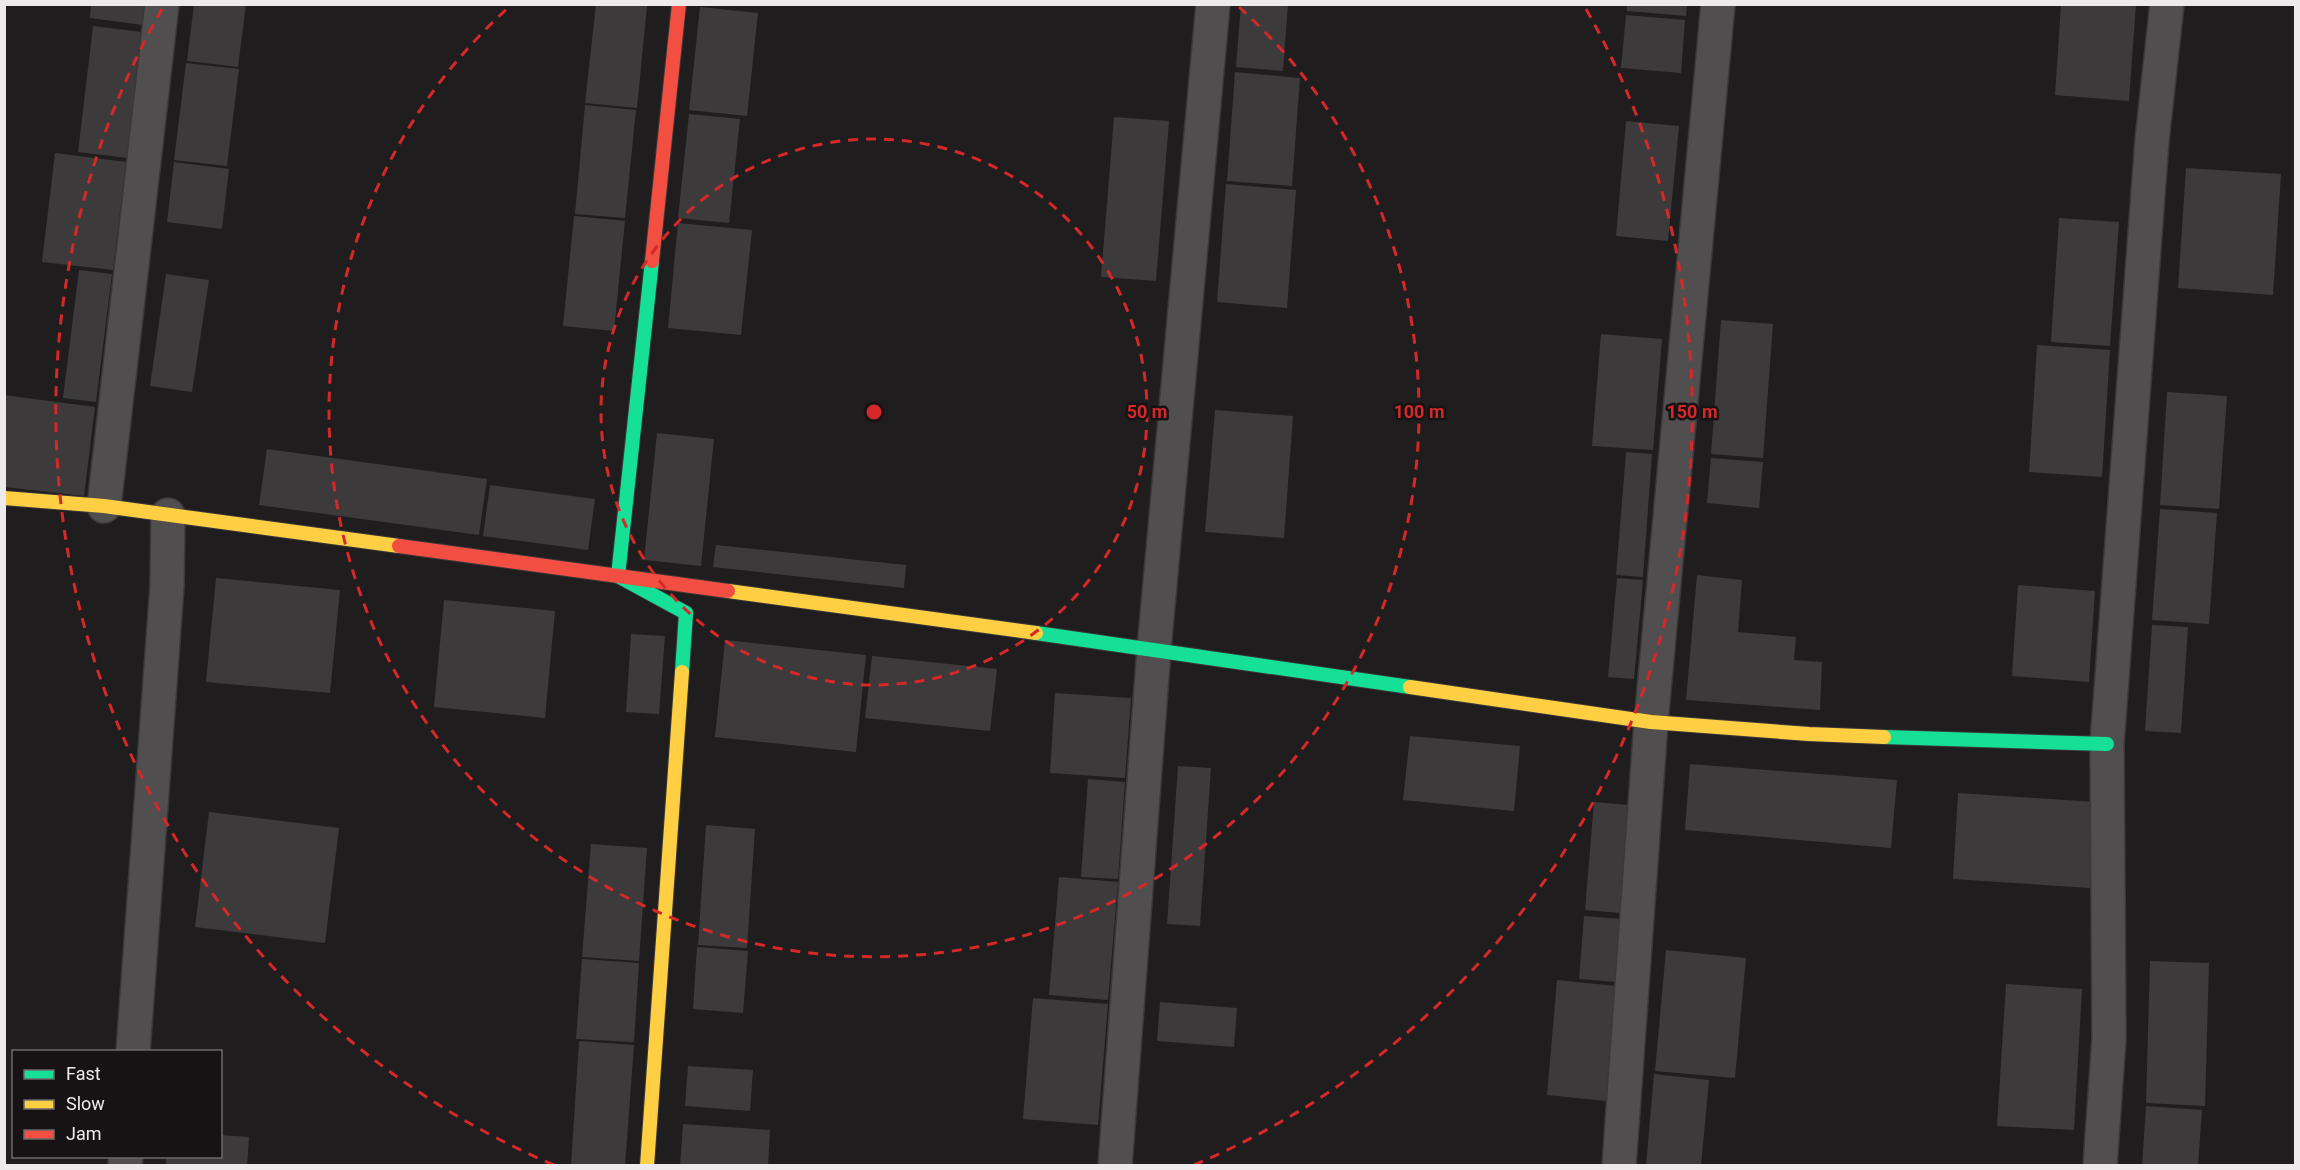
<svg xmlns="http://www.w3.org/2000/svg" width="2300" height="1170" font-family="Roboto,sans-serif">
  <style>
    .building { fill: #3d3a3c }
    .lines { fill: none; stroke-linecap: round; stroke-linejoin: round }
    .street-casing { stroke: #3a3839; stroke-width: 36 }
    .fast-casing { stroke: #3a3839; stroke-width: 16 }
    .slow-casing { stroke: #3a3839; stroke-width: 16 }
    .jam-casing { stroke: #3a3839; stroke-width: 16 }
    .street { stroke: #504e4f; stroke-width: 33 }
    .fast { stroke: #16e098; stroke-width: 14 }
    .slow { stroke: #ffcf43; stroke-width: 14 }
    .jam { stroke: #f24e42; stroke-width: 14 }
    .ring { fill: none; stroke: #d62828; stroke-width: 3; stroke-dasharray: 10 8 }
    .centre { fill: #d62828; stroke: #171315; stroke-width: 3 }
    .ring-label { font-size: 18px; text-anchor: middle; font-weight: bold; fill: #d62828; stroke: #171315; stroke-width: 5; stroke-linejoin: round; paint-order: stroke }
  </style>
  <rect width="100%" height="100%" fill="#1f1d1e"/>
  <path class="building" d="M91 4H146L143 25 90 18Z
    M194 4H246L238 67 187 61Z
    M596 4 647 6 637 108 585 103Z
    M1241 4H1288L1283 71 1236 67Z
    M1627 4H1687L1686 16 1627 11Z
    M2061 4H2136L2129 101 2055 95Z
    M700 7 758 13 747 116 689 110Z
    M1626 15 1685 20 1681 73 1621 68Z
    M93 26 142 32 127 158 78 152Z
    M186 63 239 69 227 166 174 160Z
    M1235 72 1300 78 1292 186 1227 181Z
    M585 105 636 110 625 218 575 214Z
    M689 114 740 119 729 223 678 218Z
    M1114 117 1169 121 1156 281 1101 277Z
    M1626 121 1679 126 1668 241 1616 236Z
    M55 153 126 162 113 270 42 262Z
    M174 162 229 169 222 229 167 222Z
    M2186 168 2281 174 2273 295 2178 288Z
    M1226 184 1296 190 1287 308 1217 302Z
    M574 216 625 221 614 331 563 326Z
    M2059 218 2119 222 2110 346 2051 342Z
    M678 223 752 230 741 335 668 328Z
    M79 270 112 274 96 402 63 398Z
    M166 274 209 280 192 392 150 386Z
    M1721 320 1773 324 1763 458 1711 454Z
    M1601 334 1662 339 1653 450 1592 446Z
    M2037 345 2110 350 2102 477 2029 472Z
    M2167 392 2227 396 2219 509 2160 505Z
    M4 395 95 407 84 496 4 487Z
    M1215 410 1293 416 1284 538 1205 532Z
    M657 433 714 439 701 566 644 560Z
    M267 449 487 479 479 535 259 505Z
    M1626 452 1652 454 1643 577 1616 575Z
    M1711 458 1763 462 1759 508 1707 503Z
    M490 485 595 499 588 550 483 536Z
    M2160 509 2217 513 2209 624 2152 620Z
    M716 545 906 565 904 588 713 567Z
    M1697 575 1742 580 1738 632 1796 637 1794 660 1822 662 1820 710 1686 700Z
    M216 578 340 590 330 693 206 682Z
    M1617 578 1643 580 1634 679 1608 677Z
    M2018 585 2095 591 2089 682 2012 676Z
    M444 600 555 611 545 718 434 707Z
    M2152 625 2188 627 2181 733 2145 731Z
    M631 634 665 636 659 714 626 712Z
    M725 640 866 655 856 752 715 737Z
    M872 656 997 669 990 731 865 718Z
    M1055 693 1131 698 1125 778 1050 773Z
    M1410 736 1520 746 1514 811 1403 800Z
    M1690 764 1897 780 1891 848 1685 830Z
    M1178 766 1211 768 1200 926 1167 924Z
    M1088 779 1125 782 1118 879 1081 877Z
    M1958 793 2096 802 2090 888 1953 879Z
    M1594 802 1630 805 1621 913 1585 910Z
    M209 812 339 828 325 943 195 927Z
    M706 825 755 829 747 948 698 945Z
    M591 844 647 848 639 961 582 957Z
    M1059 877 1118 882 1108 1000 1049 995Z
    M1584 916 1621 919 1616 982 1579 979Z
    M697 947 748 951 743 1013 693 1009Z
    M1666 950 1746 958 1735 1078 1655 1071Z
    M582 959 639 963 634 1042 576 1039Z
    M2150 961 2209 963 2205 1106 2146 1103Z
    M1557 980 1616 986 1606 1101 1547 1095Z
    M2006 984 2082 989 2074 1130 1997 1126Z
    M1033 998 1108 1004 1098 1125 1023 1119Z
    M1160 1002 1237 1008 1234 1047 1157 1041Z
    M579 1041 634 1045 625 1166H571Z
    M688 1066 753 1070 750 1111 685 1106Z
    M1654 1074 1709 1080 1701 1166H1646Z
    M2146 1106 2202 1110 2198 1166H2142Z
    M683 1124 770 1130 768 1166H680Z
    M220 1135 249 1137 247 1166H166V1156H220Z"/>
  <g class="lines">
    <g class="street-casing">
      <path id="street" d="M104 506 162 4
        M133 1052 167 586 168 515
        M125 1166 126 1156
        M1115 1166 1154 649 1213 4
        M1619 1166 1651 722 1718 4
        M2100 1166 2109 1038 2107 744 2152 140 2167 4"/>
    </g>
    <g class="fast-casing">
      <path id="fast" d="M652 261 618 576 686 613 682 672
        M1036 633 1410 687
        M1884 737 2107 744"/>
    </g>
    <g class="slow-casing">
      <path id="slow" d="M4 498 104 506 399 546
        M728 591 1036 633
        M1410 687 1651 722 1809 734 1884 737
        M647 1166 682 672"/>
    </g>
    <g class="jam-casing">
      <path id="jam" d="M652 261 679 4
        M399 546 728 591"/>
    </g>
    <use href="#street" class="street"/>
    <use href="#fast" class="fast"/>
    <use href="#slow" class="slow"/>
    <use href="#jam" class="jam"/>
  </g>
  <g class="ring">
    <circle cx="874" cy="412" r="273"/>
    <path d="M1239 7A545 545 0 1 1 509 7"/>
    <path d="M554 1165A818 818 0 0 1 162 9M1586 9A818 818 0 0 1 1194 1165"/>
  </g>
  <circle cx="874" cy="412" r="9" class="centre"/>
  <g class="ring-label">
    <text x="1147" y="418">50 m</text>
    <text x="1419" y="418">100 m</text>
    <text x="1692" y="418">150 m</text>
  </g>
  <rect width="2300" height="1170" fill="none" stroke="#edeaeb" stroke-width="12"/>
  <rect x="12" y="1050" width="210" height="108" fill="#171315" stroke="#6d696b" stroke-width="1.5"/>
  <rect x="24" y="1070" width="30" height="9" fill="#16e098" stroke="#6d696b" stroke-width="1.5"/>
  <text x="66" y="1080" font-size="18" fill="#edeaeb">Fast</text>
  <rect x="24" y="1100" width="30" height="9" fill="#ffcf43" stroke="#6d696b" stroke-width="1.5"/>
  <text x="66" y="1110" font-size="18" fill="#edeaeb">Slow</text>
  <rect x="24" y="1130" width="30" height="9" fill="#f24e42" stroke="#6d696b" stroke-width="1.5"/>
  <text x="66" y="1140" font-size="18" fill="#edeaeb">Jam</text>
</svg>
